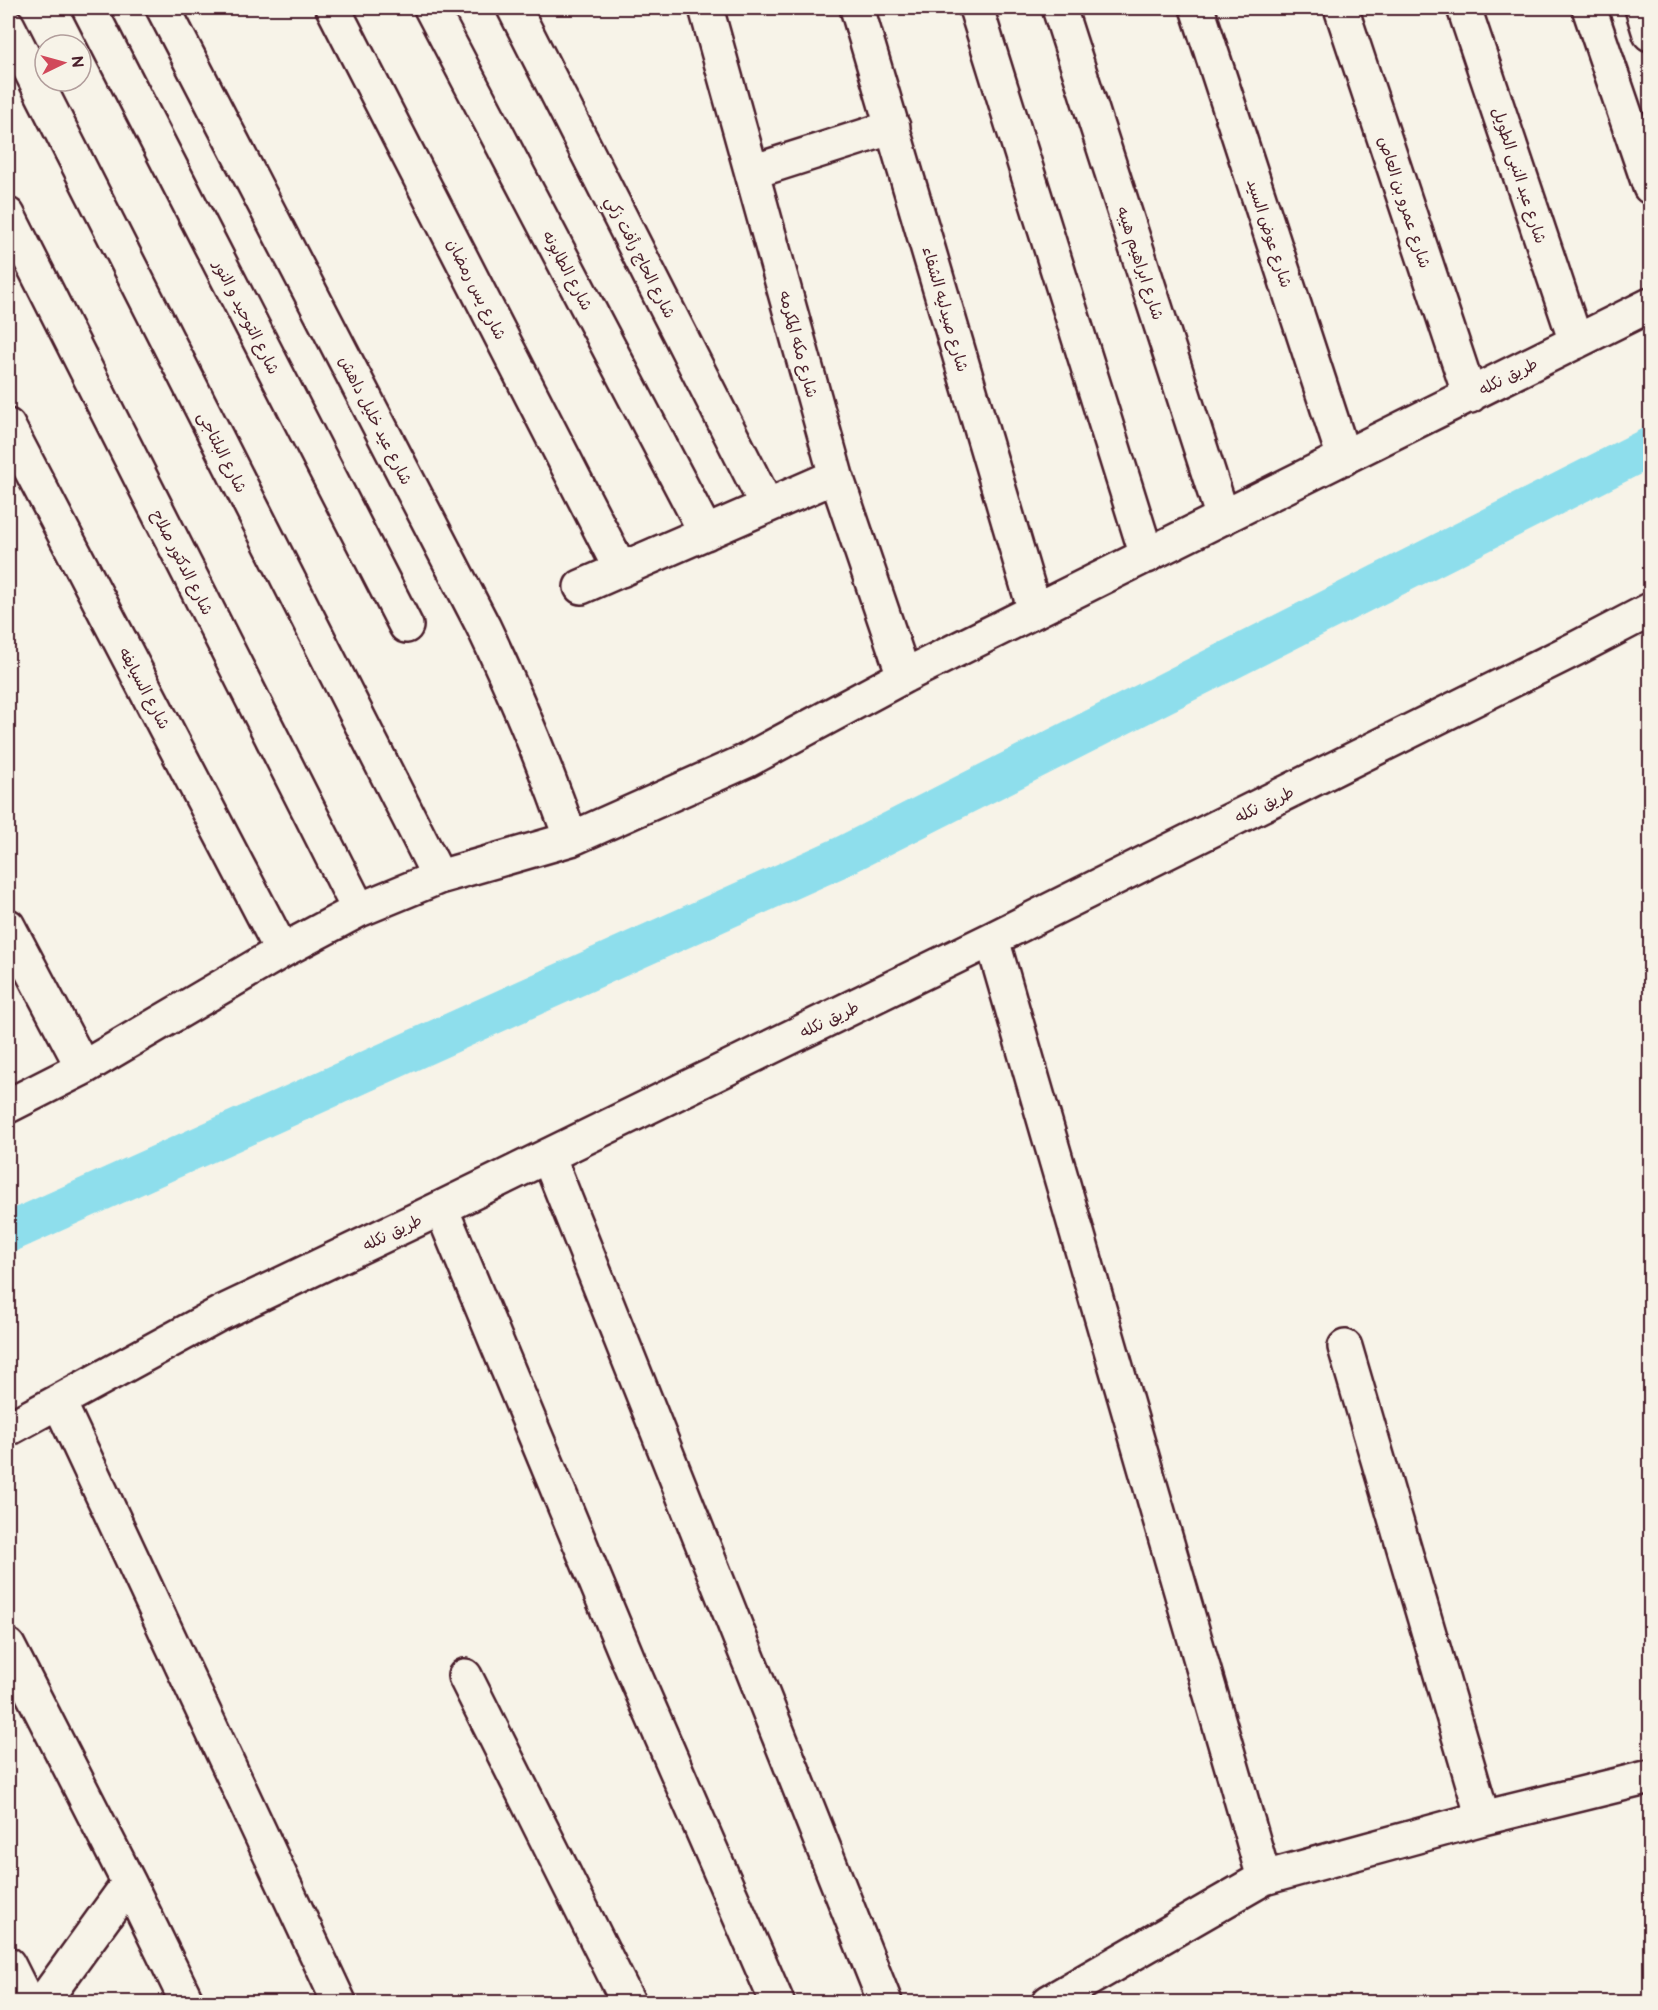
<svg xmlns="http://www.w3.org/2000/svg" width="1658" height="2010" font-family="'Balsamiq Sans','Playpen Sans Arabic',sans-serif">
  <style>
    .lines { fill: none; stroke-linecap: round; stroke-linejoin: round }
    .canal { stroke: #8edeec; stroke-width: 40 }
    .minor-casing { stroke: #4a1f2b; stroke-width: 38 }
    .minor { stroke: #f7f3e8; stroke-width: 33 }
    .labels { text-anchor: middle; stroke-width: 5; stroke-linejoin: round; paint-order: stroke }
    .street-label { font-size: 16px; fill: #4a1f2b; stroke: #f7f3e8 }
  </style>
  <rect width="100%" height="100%" fill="#f7f3e8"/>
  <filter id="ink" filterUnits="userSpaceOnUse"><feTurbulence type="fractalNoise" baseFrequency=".0167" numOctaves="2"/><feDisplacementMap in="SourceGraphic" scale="12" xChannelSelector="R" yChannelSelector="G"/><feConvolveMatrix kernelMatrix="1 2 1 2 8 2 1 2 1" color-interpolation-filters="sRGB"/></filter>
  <g filter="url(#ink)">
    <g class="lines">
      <path class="canal" d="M8 1233 841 857 1650 447"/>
      <g class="minor-casing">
        <path id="minor" d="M89 8 406 626
          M163 8 483 626C517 697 545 766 571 839
          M333 8 621 570
          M431 8 706 533
          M514 8 767 506
          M706 8 836 476 904 676
          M857 8 1035 611
          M976 8 1147 556
          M1059 8 1223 518
          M1197 8 1344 458
          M1341 8 1470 396
          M1464 8 1576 342
          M1589 8 1650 187
          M1642 8 1650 34
          M8 26 439 877
          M752 172 893 127
          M8 215 359 910
          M8 426 282 951
          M581 587 836 476
          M8 926 83 1068
          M992 939 1264 1878
          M8 1106 83 1068 282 951 359 910 439 877 571 839 746 761 904 676 1650 305
          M548 1156 885 2002
          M441 1208 630 1664 777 2002
          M1345 1347 1483 1818
          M59 1402 339 2002
          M8 1429 221 1313 441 1208 992 939 1579 647 1650 610
          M8 1646 129 1883 187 2002
          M465 1676 628 2002
          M8 1964 27 2002
          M43 2002 129 1883
          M1049 2002 1264 1878 1483 1818 1650 1777"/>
      </g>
      <use href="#minor" class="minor"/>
    </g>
  </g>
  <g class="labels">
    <g class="street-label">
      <text transform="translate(1520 175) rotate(72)" y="6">شارع عبد النبى الطويل</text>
      <text transform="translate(1405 202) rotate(72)" y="6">شارع عمرو بن العاص</text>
      <text transform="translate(1270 233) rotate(72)" y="6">شارع عوض السيد</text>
      <text transform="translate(641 257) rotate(63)" y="6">شارع الحاج رأفت زكي</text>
      <text transform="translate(1141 263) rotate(72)" y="6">شارع ابراهيم هيبه</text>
      <text transform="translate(568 270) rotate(62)" y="6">شارع الطابونه</text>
      <text transform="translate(477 289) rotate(63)" y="6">شارع يس رمضان</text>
      <text transform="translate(946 309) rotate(74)" y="6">شارع صيدليه الشفاء</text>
      <text transform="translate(247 317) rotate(63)" y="6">شارع التوحيد و النور</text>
      <text transform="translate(799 344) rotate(75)" y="6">شارع مكه المكرمه</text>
      <text transform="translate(1508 376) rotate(-27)" y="6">طريق نكله</text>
      <text transform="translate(376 420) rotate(63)" y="6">شارع عيد خليل داهش</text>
      <text transform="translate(223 452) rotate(63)" y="6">شارع البلتاجى</text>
      <text transform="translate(183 562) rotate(63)" y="6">شارع الدكتور صلاح</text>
      <text transform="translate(145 688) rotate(62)" y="6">شارع السيايفه</text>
      <text transform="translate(1264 804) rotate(-26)" y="6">طريق نكله</text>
      <text transform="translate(829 1019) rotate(-26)" y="6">طريق نكله</text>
      <text transform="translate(392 1232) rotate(-26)" y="6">طريق نكله</text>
    </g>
  </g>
  <rect width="1658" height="2010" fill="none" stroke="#f7f3e8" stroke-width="30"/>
  <rect x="15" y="15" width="1628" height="1980" fill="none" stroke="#4a1f2b" stroke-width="2" filter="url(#ink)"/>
  <g transform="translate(63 63) rotate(85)"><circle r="28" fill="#f7f3e8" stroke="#b29e9c" stroke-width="1.5"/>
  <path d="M0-4.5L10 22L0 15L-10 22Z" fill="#d1495b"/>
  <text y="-9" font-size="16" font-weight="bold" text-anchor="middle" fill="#4a1f2b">N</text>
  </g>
</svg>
